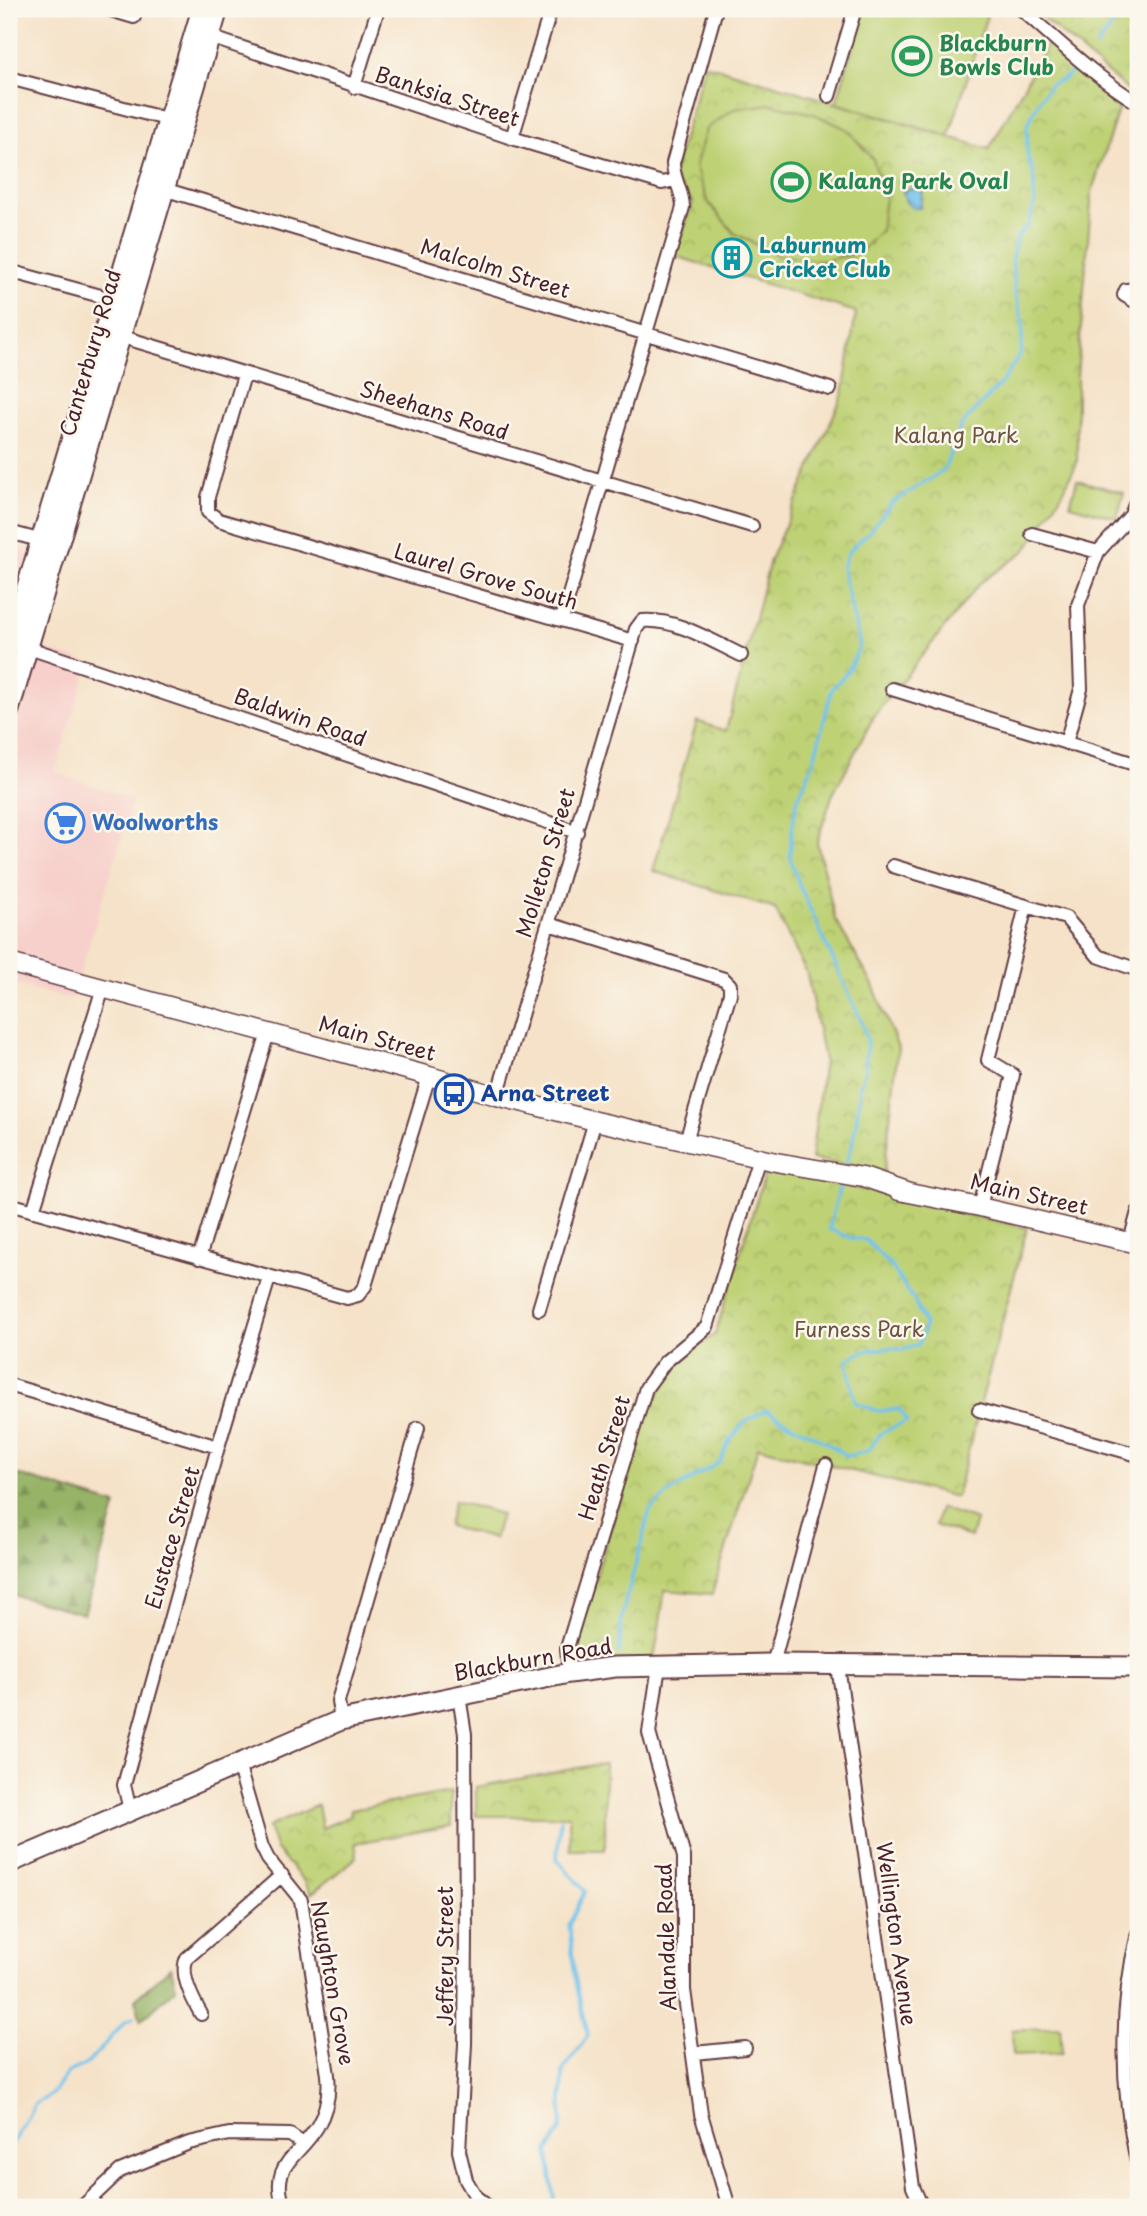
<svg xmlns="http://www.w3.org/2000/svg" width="1147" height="2216" font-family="'Playpen Sans',sans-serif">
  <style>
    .built { fill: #f7d0cb }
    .forest { fill: url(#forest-firs); stroke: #706948; stroke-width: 2 }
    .park { fill: url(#park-crowns); stroke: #847850; stroke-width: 2 }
    .pitch { fill: #bed174; stroke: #847850; stroke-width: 2 }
    .water { fill: url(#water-waves); stroke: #5d718c; stroke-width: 2 }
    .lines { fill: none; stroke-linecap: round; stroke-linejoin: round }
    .stream { stroke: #70c3ec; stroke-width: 3.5 }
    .street-casing { stroke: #643c43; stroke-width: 16 }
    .secondary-casing { stroke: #643c43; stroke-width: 21 }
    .primary-casing { stroke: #643c43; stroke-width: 23 }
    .street { stroke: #fff; stroke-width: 12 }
    .secondary { stroke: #fff; stroke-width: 18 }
    .primary { stroke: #fff; stroke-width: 19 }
    .labels { text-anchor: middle; stroke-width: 5; stroke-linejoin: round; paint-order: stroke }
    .leisure-label { font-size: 21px; font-weight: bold; fill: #27864d; stroke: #fbf7ec; text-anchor: start }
    .street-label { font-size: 21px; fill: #4a1f2b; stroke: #fbf7ec }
    .culture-label { font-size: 21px; font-weight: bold; fill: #0d838f; stroke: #fbf7ec; text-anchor: start }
    .park-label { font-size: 21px; fill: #6d5441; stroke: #fbf7ec }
    .shop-label { font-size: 21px; font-weight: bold; fill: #366cbe; stroke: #fbf7ec; text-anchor: start }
    .transit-label { font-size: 21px; font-weight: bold; fill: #164399; stroke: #fbf7ec; text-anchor: start }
  </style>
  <defs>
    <pattern id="forest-firs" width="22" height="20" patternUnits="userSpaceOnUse" patternTransform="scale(1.75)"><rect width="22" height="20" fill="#96b366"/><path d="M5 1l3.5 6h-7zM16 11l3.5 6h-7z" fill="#7c9154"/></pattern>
    <pattern id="park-crowns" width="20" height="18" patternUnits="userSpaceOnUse" patternTransform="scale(1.75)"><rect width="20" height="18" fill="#bed174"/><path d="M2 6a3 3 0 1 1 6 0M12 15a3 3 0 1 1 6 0" fill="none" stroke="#a5b365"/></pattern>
    <pattern id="water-waves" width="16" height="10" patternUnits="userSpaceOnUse" patternTransform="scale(1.75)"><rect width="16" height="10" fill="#70c3ec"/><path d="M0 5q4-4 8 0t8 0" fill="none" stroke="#62a7cb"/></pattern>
  </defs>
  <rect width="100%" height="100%" fill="#fbf7ec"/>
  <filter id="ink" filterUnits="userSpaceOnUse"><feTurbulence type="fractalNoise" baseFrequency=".0143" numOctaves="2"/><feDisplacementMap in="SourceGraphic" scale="14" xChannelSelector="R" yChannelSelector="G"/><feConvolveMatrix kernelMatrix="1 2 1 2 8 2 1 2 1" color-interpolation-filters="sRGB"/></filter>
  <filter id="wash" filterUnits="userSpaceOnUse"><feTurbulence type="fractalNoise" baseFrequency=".00686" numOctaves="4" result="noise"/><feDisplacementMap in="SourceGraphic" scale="28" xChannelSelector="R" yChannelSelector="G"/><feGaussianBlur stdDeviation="1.57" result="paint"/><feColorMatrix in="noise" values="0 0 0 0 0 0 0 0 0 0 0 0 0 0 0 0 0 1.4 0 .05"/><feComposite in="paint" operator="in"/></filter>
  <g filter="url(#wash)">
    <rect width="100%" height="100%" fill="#f5e2c8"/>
    <path class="built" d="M9 542 33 550 9 626Z
      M40 647 89 663 55 772 133 800 72 1000 9 982V749Z"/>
    <path class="forest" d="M9 1472 116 1505 84 1614 9 1594Z
      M171 1967 176 1988 141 2020 135 1999Z"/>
    <path class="park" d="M1032 9H1138V94L1129 91Z
      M1049 41 1119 107 1092 191 1077 376V463L1062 494 1026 550 980 583 874 716 832 796 817 842 835 919 873 985 898 1048 884 1172 811 1159 824 1060 807 974 775 909 653 871 697 721 726 731 770 560 843 394 856 312 675 256 693 202 675 180 673 173 705 64 989 149Z
      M767 1167 1027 1228 956 1497 758 1447 712 1594 665 1590 654 1660H579L573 1652 642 1425 673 1366 715 1334Z
      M605 1763V1850H570L569 1816H476V1787Z
      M451 1792V1826L355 1843 357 1857 311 1894 303 1880 276 1850 268 1827 318 1805 322 1828 351 1816 350 1810Z"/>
    <path class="pitch" d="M864 9H989L949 136 836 103Z
      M771 104 814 114 847 129 873 159 885 197 881 230 860 252 824 261 777 255 734 233 708 202 695 167 706 129 734 109Z
      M1077 480 1124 493 1117 518 1070 505Z
      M454 1501 501 1514 494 1539 448 1526Z
      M940 1508 976 1520 971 1537 935 1525Z
      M1060 2027 1062 2053 1013 2055 1012 2030Z"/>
    <path class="water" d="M913 188 923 190 920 208H913L906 202 903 191Z"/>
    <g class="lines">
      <path class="stream" d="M1096 47 1125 9
        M845 1167 852 1146 857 1118 860 1086 865 1071 867 1039 861 1020 800 887 790 858 792 829 797 801 813 763 832 689 847 672 860 646 842 567 849 551 870 531 892 503 944 470 961 426 1003 381 1021 352 1023 324 1015 292 1012 257 1017 237 1028 225 1035 204 1033 173 1027 154V126L1038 103 1051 84 1064 79 1072 71
        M619 1653 622 1615 650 1510 670 1492 720 1462 729 1441 745 1422 766 1410C793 1427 822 1437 847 1456L868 1451 880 1434 907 1421 899 1409 878 1411 855 1402 847 1361 853 1356 869 1350 890 1348 903 1350 919 1344 925 1325 915 1302 892 1267 866 1240 851 1238 829 1229 842 1178
        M9 2147 14 2142 35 2104 51 2095 67 2073 88 2063 125 2022 133 2018
        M548 2207 554 2198 548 2151 561 2129 563 2070 588 2036 575 1977 569 1925 585 1891 557 1859 560 1820"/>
    </g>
  </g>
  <g filter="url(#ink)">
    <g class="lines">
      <g class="street-casing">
        <path id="street" d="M107 9 134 17
          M1021 9C1059 42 1095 77 1138 103
          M9 17 11 9
          M210 37 512 138 662 183 675 180
          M9 78 174 121
          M354 87 378 9
          M829 96 855 9
          M512 138 551 9
          M160 188 830 389
          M9 271 119 301
          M1138 289 1126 290 1124 295 1138 303
          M116 335 752 526
          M244 375 208 497V512L219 520 633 641
          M9 532 46 542
          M1032 534 1098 552
          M562 619 683 207C683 192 673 179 673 163L716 9
          M23 646 577 832
          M892 689 1138 765
          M1066 743 1081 689 1078 605 1098 552 1131 515 1138 497
          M893 866 1066 918 1098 956 1138 970
          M549 924 724 979 730 985V994L686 1141
          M497 1096 636 629 642 621C676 618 711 641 741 655
          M9 1204 347 1298 358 1295 365 1286 429 1076
          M980 1207 1013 1075 988 1060 1026 906
          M33 1211 103 988
          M1130 1241 1138 1212
          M199 1258 268 1033
          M539 1309 595 1121
          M9 1385 218 1447
          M979 1410 1138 1455
          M773 1664 826 1465
          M659 1666 649 1733 684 1857V1990L701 2114 729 2207
          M838 1666 913 2187 922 2207
          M569 1673 567 1648 646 1388 665 1362 707 1327 759 1158
          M459 1696 465 1734 466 1936 465 2044 459 2151 466 2180 476 2197 488 2207
          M341 1720 338 1701 418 1428
          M238 1764 262 1847 268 1859 301 1900 328 2075C330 2094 327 2110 317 2127 297 2159 269 2164 284 2207
          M130 1810 124 1785 218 1447 269 1278
          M1138 1933C1119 2010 1121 2090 1138 2167
          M201 2014C193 2000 179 1974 187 1958L282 1875
          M694 2053 745 2048
          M82 2207 120 2171 189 2143 229 2134 290 2135 303 2144"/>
      </g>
      <g class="secondary-casing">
        <path id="secondary" d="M9 963 429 1076 497 1096 595 1121 776 1162 863 1177 910 1193
          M899 1191 980 1207 1138 1244"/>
      </g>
      <g class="primary-casing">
        <path id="primary" d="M9 646 202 9
          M9 710 218 9
          M9 1863 341 1720 569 1673 615 1667 773 1664 1138 1667"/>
      </g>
      <use href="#street" class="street"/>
      <use href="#secondary" class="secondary"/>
      <use href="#primary" class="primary"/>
    </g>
  </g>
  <defs>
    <g id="stadium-ring" transform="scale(2.0125)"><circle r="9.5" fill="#fbf7ec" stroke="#2e9e5b" stroke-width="1.5"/><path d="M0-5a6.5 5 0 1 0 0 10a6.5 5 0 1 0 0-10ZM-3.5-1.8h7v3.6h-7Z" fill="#2e9e5b"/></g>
    <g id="building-ring" transform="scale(2.0125)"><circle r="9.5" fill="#fbf7ec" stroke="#0f9aa8" stroke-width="1.5"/><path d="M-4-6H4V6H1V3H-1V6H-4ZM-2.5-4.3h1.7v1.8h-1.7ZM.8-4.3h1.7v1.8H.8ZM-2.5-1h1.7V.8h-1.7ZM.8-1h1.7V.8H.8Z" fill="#0f9aa8"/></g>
    <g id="supermarket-ring" transform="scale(2.0125)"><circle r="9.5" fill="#fbf7ec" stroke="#3f7fe0" stroke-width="1.5"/><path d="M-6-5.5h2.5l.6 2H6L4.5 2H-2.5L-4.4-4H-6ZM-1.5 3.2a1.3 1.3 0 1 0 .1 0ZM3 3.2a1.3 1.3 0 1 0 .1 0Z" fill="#3f7fe0"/></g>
    <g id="bus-ring" transform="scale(2.0125)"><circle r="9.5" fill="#fbf7ec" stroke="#1a4fb4" stroke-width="1.5"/><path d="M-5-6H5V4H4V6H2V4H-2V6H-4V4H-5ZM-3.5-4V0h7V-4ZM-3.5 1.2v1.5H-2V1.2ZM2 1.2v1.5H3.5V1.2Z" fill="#1a4fb4"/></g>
  </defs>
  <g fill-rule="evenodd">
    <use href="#stadium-ring" x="912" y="56"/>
    <use href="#stadium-ring" x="791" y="182"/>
    <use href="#building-ring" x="732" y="258"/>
    <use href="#supermarket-ring" x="65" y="823"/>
    <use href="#bus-ring" x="454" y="1094"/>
  </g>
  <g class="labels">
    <g class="leisure-label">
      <text x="939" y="51">Blackburn<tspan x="939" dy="24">Bowls Club</tspan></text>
      <text x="818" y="189">Kalang Park Oval</text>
    </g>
    <g class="street-label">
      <text transform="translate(447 97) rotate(18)" y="7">Banksia Street</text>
      <text transform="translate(495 269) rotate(17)" y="7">Malcolm Street</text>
      <text transform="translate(91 353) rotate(-74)" y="7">Canterbury Road</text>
      <text transform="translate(434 411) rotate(17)" y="7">Sheehans Road</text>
      <text transform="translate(486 577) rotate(16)" y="7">Laurel Grove South</text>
      <text transform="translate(300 718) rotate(19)" y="7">Baldwin Road</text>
      <text transform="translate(546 863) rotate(-73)" y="7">Molleton Street</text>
      <text transform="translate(377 1039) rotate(15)" y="7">Main Street</text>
      <text transform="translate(1029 1195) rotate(13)" y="7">Main Street</text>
      <text transform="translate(605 1458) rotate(-73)" y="7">Heath Street</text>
      <text transform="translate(173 1538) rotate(-74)" y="7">Eustace Street</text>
      <text transform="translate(533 1660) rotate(-10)" y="7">Blackburn Road</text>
      <text transform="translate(896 1934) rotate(82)" y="7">Wellington Avenue</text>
      <text transform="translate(667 1937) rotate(-92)" y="7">Alandale Road</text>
      <text transform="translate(446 1956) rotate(-90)" y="7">Jeffery Street</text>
      <text transform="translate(332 1983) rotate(80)" y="7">Naughton Grove</text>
    </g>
    <g class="culture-label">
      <text x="759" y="253">Laburnum<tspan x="759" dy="24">Cricket Club</tspan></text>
    </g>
    <g class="park-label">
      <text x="956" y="443">Kalang Park</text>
      <text x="859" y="1337">Furness Park</text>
    </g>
    <g class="shop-label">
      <text x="92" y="830">Woolworths</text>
    </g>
    <g class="transit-label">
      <text x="481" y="1101">Arna Street</text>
    </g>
  </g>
  <rect width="1147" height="2216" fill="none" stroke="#fbf7ec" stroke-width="35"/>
</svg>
